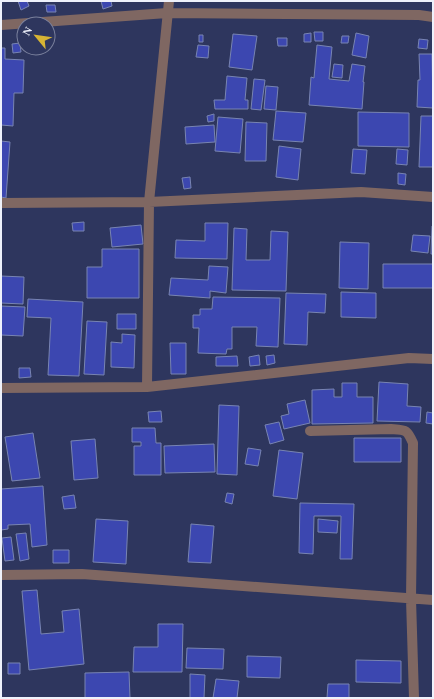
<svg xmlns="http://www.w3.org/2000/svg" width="434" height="699" font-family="'Times New Roman',serif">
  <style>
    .building { fill: #3c47b0; stroke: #7884b2 }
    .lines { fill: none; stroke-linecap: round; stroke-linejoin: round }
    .minor { stroke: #7f6762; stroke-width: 10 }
  </style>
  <rect width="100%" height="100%" fill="#2e365e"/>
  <path class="building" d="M18 1H27L29 6 21 10Z
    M101 1H111L112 6 103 9Z
    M46 5H55L56 12H47Z
    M314 32H323V41H315Z
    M311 33V42H304V34Z
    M356 33 369 36 366 58 352 55Z
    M233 34 257 36 252 70 229 67Z
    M199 35H203V42H199Z
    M342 36H349L348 43H341Z
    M277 38H287V46H278Z
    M419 39 428 40 427 49 418 48Z
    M20 43 21 52 13 53 12 44Z
    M198 45 209 46 208 58 196 57Z
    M317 45 332 47 329 79 349 81 352 64 365 66 363 82H364L362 109 309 105 311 77 314 78Z
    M1 48H5V59L24 60 23 93H14L13 126 1 125Z
    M419 54H432L433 108 417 107 418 80H420Z
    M334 64 343 65 342 78 332 77Z
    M227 76 247 78 245 100H248V109H215L214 100H225Z
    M254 79 265 80 261 110 251 109Z
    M266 86 278 87 276 110 264 109Z
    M276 111 306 113 303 142 273 140Z
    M358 112 409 113V147L358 146Z
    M214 114V121L208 122 207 116Z
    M421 116H433V167H419Z
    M218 117 243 119 240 153 215 151Z
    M246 122 267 123 266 161H245Z
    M214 125 215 142 186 144 185 127Z
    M1 141 10 142 6 198 1 197Z
    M279 146 301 149 298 180 276 177Z
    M353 149 367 150 365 174 351 173Z
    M397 149 408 150 407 165 396 164Z
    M398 173 406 174 405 185 398 184Z
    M190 177 191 188 184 189 182 178Z
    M84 222V231H73L72 223Z
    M205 223H228L227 259 175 258 176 240 205 241Z
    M141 225 143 244 112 247 110 228Z
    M432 226H433V254H431Z
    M234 228 247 229 246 260H270L271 231 288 232 286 291 232 290Z
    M413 235 430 236 428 253 411 251Z
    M340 242 369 243 368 289 339 288Z
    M102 249H139V298H87V267H102Z
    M383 264H433V288H383Z
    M209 266 228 267 226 293 210 291V298L169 295 171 278 208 280Z
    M1 276 24 277 23 304 1 303Z
    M341 292 376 293V318L341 317Z
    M286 293 326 294 325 313 308 312 307 345 284 344Z
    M213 297 280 298 278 347 256 346 257 327H232V349H227L226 354 198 353 199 328H193V315H200V309H212Z
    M28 299 83 302 79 376 48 375 51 318 27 317Z
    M1 306 25 307 23 336 1 335Z
    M117 314H136V329H117Z
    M87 321 107 322 104 375 84 374Z
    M122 334 135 335 134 368 111 367V342L122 343Z
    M170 343H186V374H171Z
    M259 355 260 365 250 366 249 357Z
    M274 355 275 363 267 365 266 356Z
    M237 356 238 366H216V357Z
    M19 368H30L31 377 19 378Z
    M379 382 408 384 407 406 421 407 420 422 377 421Z
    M342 383H357V397H373V423L312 424V390L334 389V397H342Z
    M305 400 310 423 284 429 281 416 289 414 287 404Z
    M219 405 239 406 237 475 217 474Z
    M161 411 162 422H149L148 412Z
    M427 412 433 413V424L426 423Z
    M279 422 284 440 270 444 265 425Z
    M132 428H155L156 443H161V475H134V446H141V442H132Z
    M33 433 40 478 12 481 5 437Z
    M354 438H401V462H354Z
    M95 439 98 478 74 480 71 441Z
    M214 444 215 472 165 473 164 446Z
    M248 448 261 450 258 466 245 464Z
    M279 450 303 453 297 499 273 496Z
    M43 486 47 545 32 547 30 524 8 525V529L1 530V489Z
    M227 493 234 494 232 504 225 502Z
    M74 495 76 508 64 509 62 497Z
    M300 503 354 504 352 559H340L341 516H314L313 554 299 553Z
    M96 519 128 521 126 564 93 562Z
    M318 519 338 521 337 533 318 532Z
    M191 524 214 526 211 563 188 562Z
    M26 533 29 559 20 561 16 534Z
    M11 537 14 560 5 561 2 538Z
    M53 550H69V563H53Z
    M37 590 41 634 64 632 62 611 79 609 84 664 29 670 22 591Z
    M158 624H183L182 672H133L134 647H158Z
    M187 648 224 649 223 669 186 668Z
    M247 656 281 657 280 678 247 677Z
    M356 660 401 661V683L356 682Z
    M8 663H20V674H8Z
    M129 672 130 698H85V673Z
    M190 674 205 675 204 698H190Z
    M216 679 239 681 237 698H213Z
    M328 684H349V698H327Z"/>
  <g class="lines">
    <path class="minor" d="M1 25 167 13 419 15 433 17
      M1 203 149 202 361 192 433 197
      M147 387 149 202 169 1
      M1 388 147 387 409 358 433 359
      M310 431 391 429C406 430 407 429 413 443L411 599 414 698
      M1 575 82 574 433 600"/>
  </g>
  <rect width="434" height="699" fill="none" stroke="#eef1fb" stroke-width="4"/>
  <g transform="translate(36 36) rotate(299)"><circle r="19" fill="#2e365e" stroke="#7b819d"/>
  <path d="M0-3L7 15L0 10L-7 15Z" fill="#d7b434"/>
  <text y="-6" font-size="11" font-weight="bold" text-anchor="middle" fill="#eef1fb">N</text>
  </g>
</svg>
